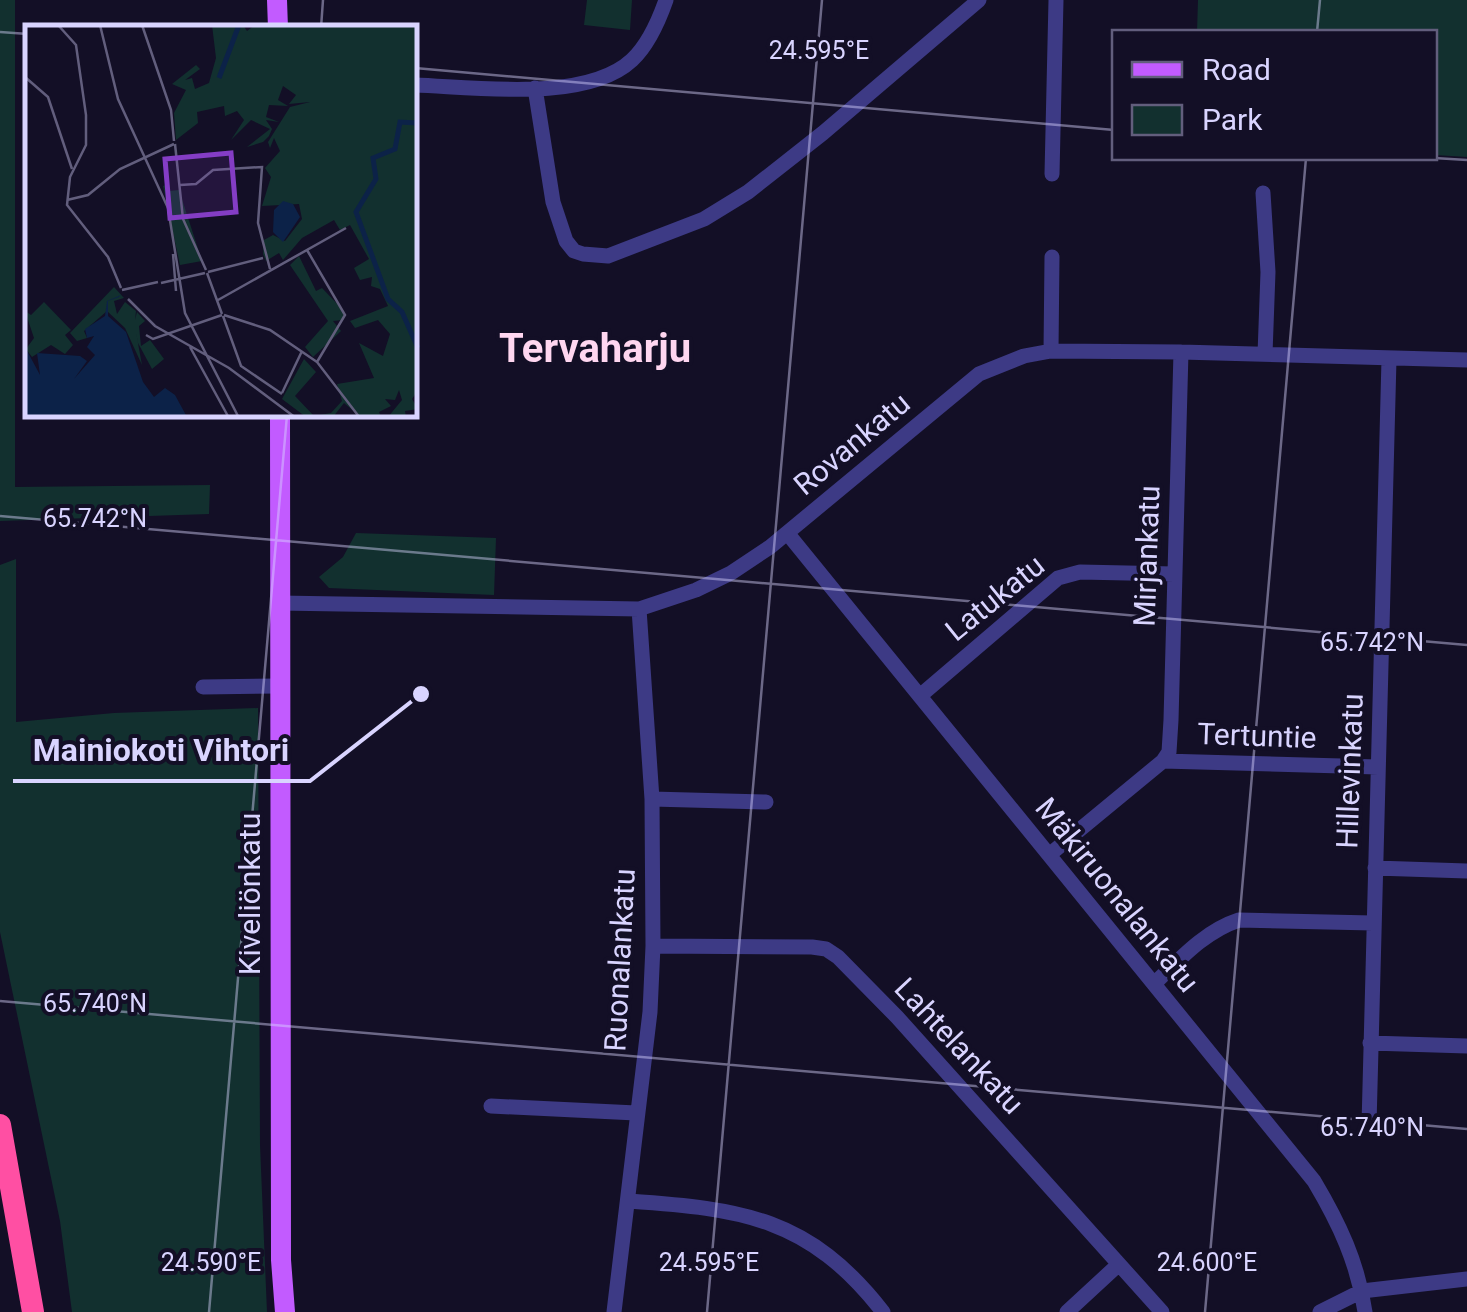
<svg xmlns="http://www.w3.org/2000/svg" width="1467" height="1312" font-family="Roboto,sans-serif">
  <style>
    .green { fill: #12302f }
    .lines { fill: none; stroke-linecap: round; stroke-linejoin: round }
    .minor { stroke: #3d3a85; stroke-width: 15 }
    .major { stroke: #c25bff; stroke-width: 20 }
    .highway { stroke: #ff4fa3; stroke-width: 22 }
    .ticks { fill: none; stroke: #d9d4ff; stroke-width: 2.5; stroke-opacity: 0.45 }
    .labels { text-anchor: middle; stroke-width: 8; stroke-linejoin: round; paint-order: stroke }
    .street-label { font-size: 30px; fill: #d9d4ff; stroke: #130f26 }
    .district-label { font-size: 40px; font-weight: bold; fill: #ffd6f0; stroke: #130f26 }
    .inset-river { fill: none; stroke: #0c2248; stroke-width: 5 }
    .inset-road { fill: none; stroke: #625e7d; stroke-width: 2.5 }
    .view { fill: #843dc5; fill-opacity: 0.15; stroke: #843dc5; stroke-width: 5 }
    .inset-edge { fill: none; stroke: #d9d4ff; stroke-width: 5 }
    .ticks-label { font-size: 25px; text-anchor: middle; fill: #d9d4ff; stroke: #130f26; stroke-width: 8; stroke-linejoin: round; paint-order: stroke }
    .leader { fill: none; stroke: #d9d4ff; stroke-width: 4 }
    .callout-dot { fill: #d9d4ff; stroke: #130f26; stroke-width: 4 }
    .callout-label { font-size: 32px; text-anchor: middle; font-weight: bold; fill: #d9d4ff; stroke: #130f26; stroke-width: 8; stroke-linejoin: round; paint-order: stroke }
  </style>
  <rect width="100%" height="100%" fill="#130f26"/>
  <path class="green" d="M0 0H15V487L210 485 209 514 0 521Z
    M587 0H632L630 30 584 25Z
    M1198 0H1467V157L1435 155 1434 32H1197Z
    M356 533 496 538 494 595 329 588 319 577 343 557Z
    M16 559V722L114 713 258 708 260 1145 267 1312H72L60 1221 0 932V565Z"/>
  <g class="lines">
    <path class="minor" d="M415 85C474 87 586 103 632 60 648 45 659 20 666 0
      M535 88 553 202 566 241 574 251 583 254 608 256 704 219 748 192 823 133 979 0
      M1052 174 1056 0
      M1263 193 1268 272 1265 354
      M1051 351 1052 257
      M788 534 1314 1181C1339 1223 1358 1263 1365 1312
      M279 603 639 609 696 590 731 573 770 547 979 374 1024 356 1051 351 1181 352 1467 360
      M203 687 279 686
      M921 695 1058 578 1080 572 1174 574
      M1163 761 1169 752 1171 720 1181 352
      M652 799 766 802
      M1049 855 1163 761 1378 767
      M1375 868 1467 871
      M653 946 812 947 826 949 838 957 897 1017 1162 1312
      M1155 983C1180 959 1205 931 1239 920L1373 923
      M1370 1043 1467 1046
      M491 1106 636 1113
      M1369 1125 1389 359
      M629 1201C742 1209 809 1217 883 1312
      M614 1312 650 1012 653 946 652 799 639 609
      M1067 1312 1119 1264
      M1320 1312 1362 1291 1467 1279"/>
    <path class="major" d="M277 0 278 28
      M280 415 281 1260 285 1312"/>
    <path class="highway" d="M0 1125 33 1312"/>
  </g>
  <path class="ticks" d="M321 28 323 0M0 32 28 34M1317 32 1320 0M415 68 1114 130M1434 158 1467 160M0 516 1467 645M0 1001 1467 1129M209 1312 287 415M707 1312 822 0M1205 1312 1306 158"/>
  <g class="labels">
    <g class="street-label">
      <text transform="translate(852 444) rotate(-40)" y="10">Rovankatu</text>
      <text transform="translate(1147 556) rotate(-88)" y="10">Mirjankatu</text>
      <text transform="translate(995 598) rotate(-39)" y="10">Latukatu</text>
      <text transform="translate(1257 736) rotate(2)" y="10">Tertuntie</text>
      <text transform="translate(1350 771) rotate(-88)" y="10">Hillevinkatu</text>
      <text transform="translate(250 894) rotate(-90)" y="10">Kiveliönkatu</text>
      <text transform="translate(1117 895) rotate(51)" y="10">Mäkiruonalankatu</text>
      <text transform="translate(620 960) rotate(-87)" y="10">Ruonalankatu</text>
      <text transform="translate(959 1046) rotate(47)" y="10">Lahtelankatu</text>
    </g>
    <g class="district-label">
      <text x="595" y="362">Tervaharju</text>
    </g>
  </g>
  <g transform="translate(25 25)">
    <rect width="392" height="392" fill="#130f26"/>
    <path d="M187 0H218L222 6 230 0H392L393 365 387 374 393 384 380 386 381 392H363L377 375 374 365 370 375 360 374 366 381 354 387 356 392H336L319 378 308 392H281L257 374 279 334 291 347 270 371 289 391 306 388 317 376 312 359 349 353 334 318 358 331 365 309 353 295 330 303 325 296 363 281 355 264 346 261 347 252 335 255 329 243 344 234 325 200 315 205 309 195 277 213 258 235 254 228 241 236 238 229 239 215 248 210 260 216 277 194 274 179 237 181 246 152 240 143 255 126 249 113 245 123 243 117 265 82 285 77 264 79 271 70 258 61 253 75 263 81 244 80 241 92 254 97 241 95 247 104 244 111 238 117 222 122 245 104 226 95 206 115 219 95 212 86 200 91 199 81 172 87 173 98 151 115 149 88 161 65 147 59 171 40 175 44 160 55 167 53 170 64 184 58 191 33ZM143 159 144 166 154 165 177 236 155 240 138 161ZM274 231 291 266 297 263 318 285V295L308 296 316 306 288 332 280 322 303 296 265 240ZM89 262 99 273 89 276 92 289 100 277 111 286 110 295 112 287 120 296 114 301 116 321 125 315 139 334 127 344 113 318 110 302 117 340 100 303 82 286 59 306 62 313 52 316 45 308ZM19 277 46 305 40 310 48 320 40 329 26 320 7 332 1 324 9 313 0 286 6 290Z" fill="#12302f"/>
    <path d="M258 176 268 179 275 192 258 217 248 207 249 185ZM96 270 94 272 83 276V291L101 307 118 357 129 372 140 363 150 370 162 392H0V322L15 350 12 328 55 331 62 336 49 354 70 330 62 322 69 311 62 313 60 304 80 291 82 276Z" fill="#0c2248"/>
    <path class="inset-river" d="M194 53 214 0M393 98 375 97 370 124 348 133 351 154 331 187 363 274 377 287 393 323"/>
    <path class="inset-road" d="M33 0 51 20 61 90V120L45 152 42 180 83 232 96 263M75 0 93 74 143 183 160 288 214 393M117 0 146 85 149 116M0 52 23 72 47 144M150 119 158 194 181 245M155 160 171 159 188 145 237 142 233 198 245 244M42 175 63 170 95 144 149 119M282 225 320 290 292 337 335 393M148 229 151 266M183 247 238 233M182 248 197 289M136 258 180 248M97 265 133 257M103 274 130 301 204 343 271 393M193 275 321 203M199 290 245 305 292 337M198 291 216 341 257 369M121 310 128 314 197 290M165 322 204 393M257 368 277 326"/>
    <path class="view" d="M206 128 211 187 145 193 140 134Z"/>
    <rect width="392" height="392" class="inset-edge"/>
  </g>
  <g class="ticks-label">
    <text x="819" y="59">24.595°E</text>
    <text x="95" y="527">65.742°N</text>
    <text x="1372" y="651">65.742°N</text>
    <text x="95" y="1012">65.740°N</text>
    <text x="1372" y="1136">65.740°N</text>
    <text x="211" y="1271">24.590°E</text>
    <text x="709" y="1271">24.595°E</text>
    <text x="1207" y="1271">24.600°E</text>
  </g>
  <path class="leader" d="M421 694L310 781H13"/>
  <circle class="callout-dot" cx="421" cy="694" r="10"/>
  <g class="callout-label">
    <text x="161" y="761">Mainiokoti Vihtori</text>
  </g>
  <rect x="1112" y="30" width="325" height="130" fill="#130f26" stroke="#625e7d" stroke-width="2.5"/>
  <rect x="1132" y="62" width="50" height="15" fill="#c25bff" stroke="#625e7d" stroke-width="2.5"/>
  <text x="1202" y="80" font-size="30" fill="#d9d4ff">Road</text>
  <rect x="1132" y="105" width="50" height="30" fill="#12302f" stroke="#625e7d" stroke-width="2.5"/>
  <text x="1202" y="130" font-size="30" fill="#d9d4ff">Park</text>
</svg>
